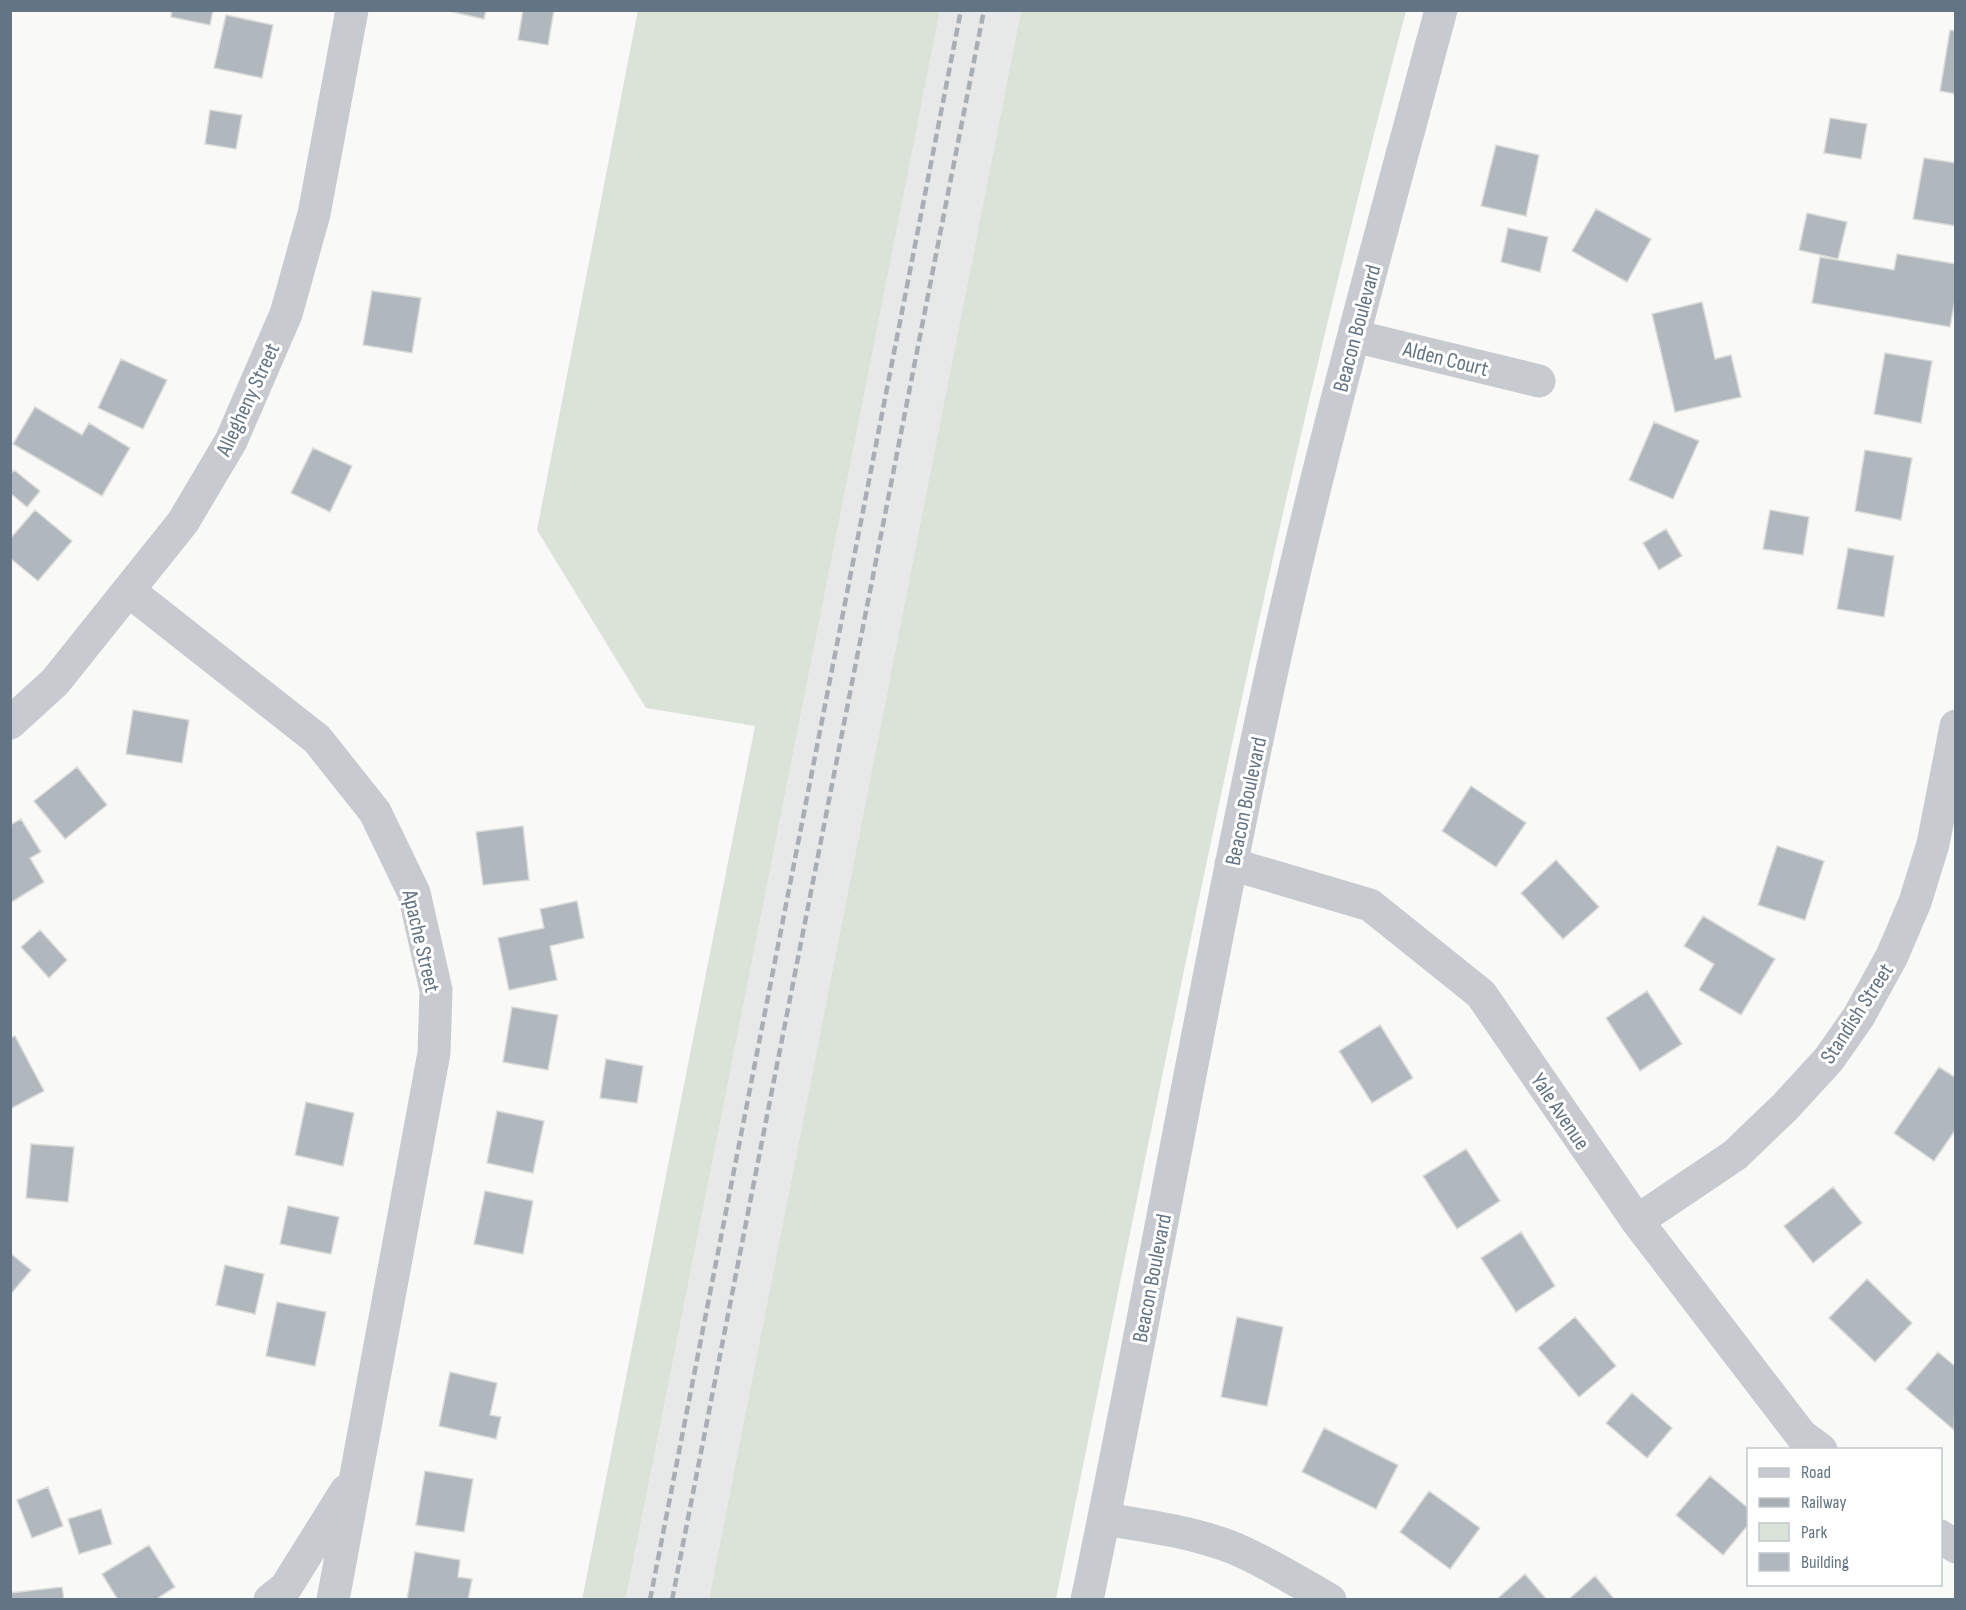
<svg xmlns="http://www.w3.org/2000/svg" width="1966" height="1610" font-family="'Sofia Sans Condensed',sans-serif">
  <style>
    .built { fill: #e7e8e8 }
    .green { fill: #dbe2d8 }
    .building { fill: #b0b8be; stroke: #dbdbd9; stroke-width: 1.5 }
    .lines { fill: none; stroke-linecap: round; stroke-linejoin: round }
    .street { stroke: #c7cbcf; stroke-width: 33 }
    .rail { stroke: #a7aeb4; stroke-width: 4.5; stroke-dasharray: 9 4.5; stroke-linecap: butt }
    .labels { text-anchor: middle; stroke-width: 6; stroke-linejoin: round; paint-order: stroke }
    .street-label { font-size: 22px; fill: #637584; stroke: #fff }
  </style>
  <rect width="100%" height="100%" fill="#f9f9f7"/>
  <path class="built" d="M940 11H1021L709 1599 626 1600Z"/>
  <path class="green" d="M638 10 940 11 626 1599 582 1600 755 726 646 708 537 530Z
    M1021 11H1406C1267 535 1164 1068 1056 1599H709Z"/>
  <path class="building" d="M172 10H213L210 25 171 17Z
    M444 10H486L484 19Z
    M523 10H554L548 45 518 40Z
    M226 15 273 25 262 78 214 68Z
    M1950 30 1956 31V94L1940 91Z
    M210 110 242 115 236 149 205 144Z
    M1830 118 1867 124 1861 159 1824 153Z
    M1496 145 1539 155 1526 216 1481 206Z
    M1924 158 1956 163V226L1913 219Z
    M1596 209 1651 239 1627 282 1572 251Z
    M1807 213 1847 222 1838 259 1799 250Z
    M1508 228 1548 237 1540 272 1501 262Z
    M1897 254 1956 264V295L1950 327 1812 303 1820 257 1894 270Z
    M372 291 421 298 412 353 363 345Z
    M1702 302 1715 359 1731 355 1741 397 1675 412 1652 314Z
    M1885 353 1932 361 1921 423 1874 414Z
    M121 359 167 380 143 429 98 408Z
    M35 407 82 435 89 423 130 448 102 496 13 444Z
    M1654 422 1699 441 1673 499 1629 480Z
    M313 448 352 466 330 512 291 493Z
    M1865 450 1912 458 1901 520 1855 511Z
    M14 470 40 491 27 507 10 493V475Z
    M35 510 72 541 38 581 10 558V539Z
    M1770 510 1809 517 1803 555 1763 549Z
    M1666 529 1682 556 1659 570 1643 543Z
    M1848 548 1894 556 1884 617 1837 609Z
    M133 710 189 720 182 763 126 754Z
    M77 767 107 805 65 839 34 801Z
    M1471 786 1526 823 1496 867 1442 831Z
    M21 819 41 852 30 858 44 882 10 903V825Z
    M523 826 529 880 483 885 476 832Z
    M1777 846 1824 861 1805 920 1758 905Z
    M1556 860 1599 907 1563 939 1521 893Z
    M577 901 584 938 550 946 557 980 509 990 498 938 544 928 540 909Z
    M1703 916 1775 959 1741 1015 1699 990 1714 964 1684 946Z
    M40 930 67 960 49 978 21 947Z
    M1647 991 1682 1044 1640 1071 1606 1018Z
    M512 1007 558 1015 548 1070 503 1062Z
    M1380 1025 1413 1078 1372 1103 1339 1051Z
    M15 1036 44 1091 10 1109V1038Z
    M606 1059 643 1066 637 1103 600 1098Z
    M1939 1067 1956 1078V1129L1934 1161 1894 1133Z
    M306 1102 354 1113 343 1166 295 1155Z
    M497 1111 544 1121 533 1173 487 1163Z
    M31 1144 74 1147 68 1202 26 1198Z
    M1466 1149 1500 1201 1457 1229 1423 1176Z
    M1833 1187 1862 1223 1813 1263 1784 1226Z
    M485 1191 533 1201 523 1254 474 1244Z
    M288 1206 339 1217 331 1254 280 1244Z
    M1521 1232 1555 1286 1516 1312 1481 1258Z
    M10 1253 31 1270 10 1295Z
    M225 1265 264 1274 255 1314 216 1305Z
    M1867 1279 1912 1323 1875 1362 1829 1318Z
    M277 1302 326 1312 315 1366 266 1356Z
    M1237 1317 1283 1327 1267 1406 1221 1397Z
    M1575 1317 1616 1366 1579 1397 1538 1348Z
    M1938 1352 1956 1367 1954 1430 1906 1389Z
    M450 1372 497 1383 490 1415 501 1417 496 1439 439 1426Z
    M1632 1393 1672 1428 1647 1458 1606 1423Z
    M1324 1428 1398 1465 1376 1509 1302 1472Z
    M425 1471 473 1479 464 1532 416 1525Z
    M1710 1476 1748 1508V1525L1723 1555 1676 1515Z
    M48 1487 63 1526 32 1538 17 1500Z
    M1429 1491 1480 1528 1450 1569 1400 1532Z
    M101 1509 112 1544 79 1554 68 1519Z
    M149 1545 175 1587 155 1600H118L102 1574Z
    M415 1552 460 1560 458 1577 472 1579 468 1600H407Z
    M1525 1574 1547 1600H1496Z
    M1595 1576 1615 1600H1568Z
    M62 1587 64 1600H10V1593Z"/>
  <g class="lines">
    <path class="street" d="M1354 336 1539 381
      M129 591 317 739 375 812 414 893 436 990 434 1053 333 1600
      M10 723 55 682 183 522 231 441 286 314 314 214 352 10
      M1231 864 1370 905 1481 994 1637 1221 1801 1435 1821 1450
      M1637 1221 1735 1155 1785 1107 1829 1059 1859 1016 1892 956 1915 902 1933 844 1956 726
      M1104 1519C1148 1526 1194 1532 1236 1549 1268 1563 1299 1582 1330 1600
      M1940 1536 1956 1547
      M270 1600 286 1587 346 1491
      M1087 1600C1151 1295 1203 988 1269 684 1318 458 1381 234 1441 10"/>
    <path class="rail" d="M650 1600 961 10
      M672 1600 984 10"/>
  </g>
  <g class="labels">
    <g class="street-label">
      <text transform="translate(1356 328) rotate(-75)" y="8">Beacon Boulevard</text>
      <text transform="translate(1446 358) rotate(14)" y="8">Alden Court</text>
      <text transform="translate(247 399) rotate(-65)" y="8">Allegheny Street</text>
      <text transform="translate(1245 801) rotate(-78)" y="8">Beacon Boulevard</text>
      <text transform="translate(422 941) rotate(77)" y="8">Apache Street</text>
      <text transform="translate(1856 1013) rotate(-57)" y="8">Standish Street</text>
      <text transform="translate(1561 1111) rotate(56)" y="8">Yale Avenue</text>
      <text transform="translate(1151 1278) rotate(-79)" y="8">Beacon Boulevard</text>
    </g>
  </g>
  <rect width="1966" height="1610" fill="none" stroke="#637584" stroke-width="24"/>
  <rect x="1747" y="1448" width="195" height="138" fill="#ffffff" stroke="#c1c8ce" stroke-width="1.5"/>
  <rect x="1759" y="1468" width="30" height="9" fill="#c7cbcf" stroke="#c1c8ce" stroke-width="1.5"/>
  <text x="1801" y="1478" font-size="18" fill="#637584">Road</text>
  <rect x="1759" y="1498" width="30" height="9" fill="#a7aeb4" stroke="#c1c8ce" stroke-width="1.5"/>
  <text x="1801" y="1508" font-size="18" fill="#637584">Railway</text>
  <rect x="1759" y="1523" width="30" height="18" fill="#dbe2d8" stroke="#c1c8ce" stroke-width="1.5"/>
  <text x="1801" y="1538" font-size="18" fill="#637584">Park</text>
  <rect x="1759" y="1553" width="30" height="18" fill="#b0b8be" stroke="#c1c8ce" stroke-width="1.5"/>
  <text x="1801" y="1568" font-size="18" fill="#637584">Building</text>
</svg>
